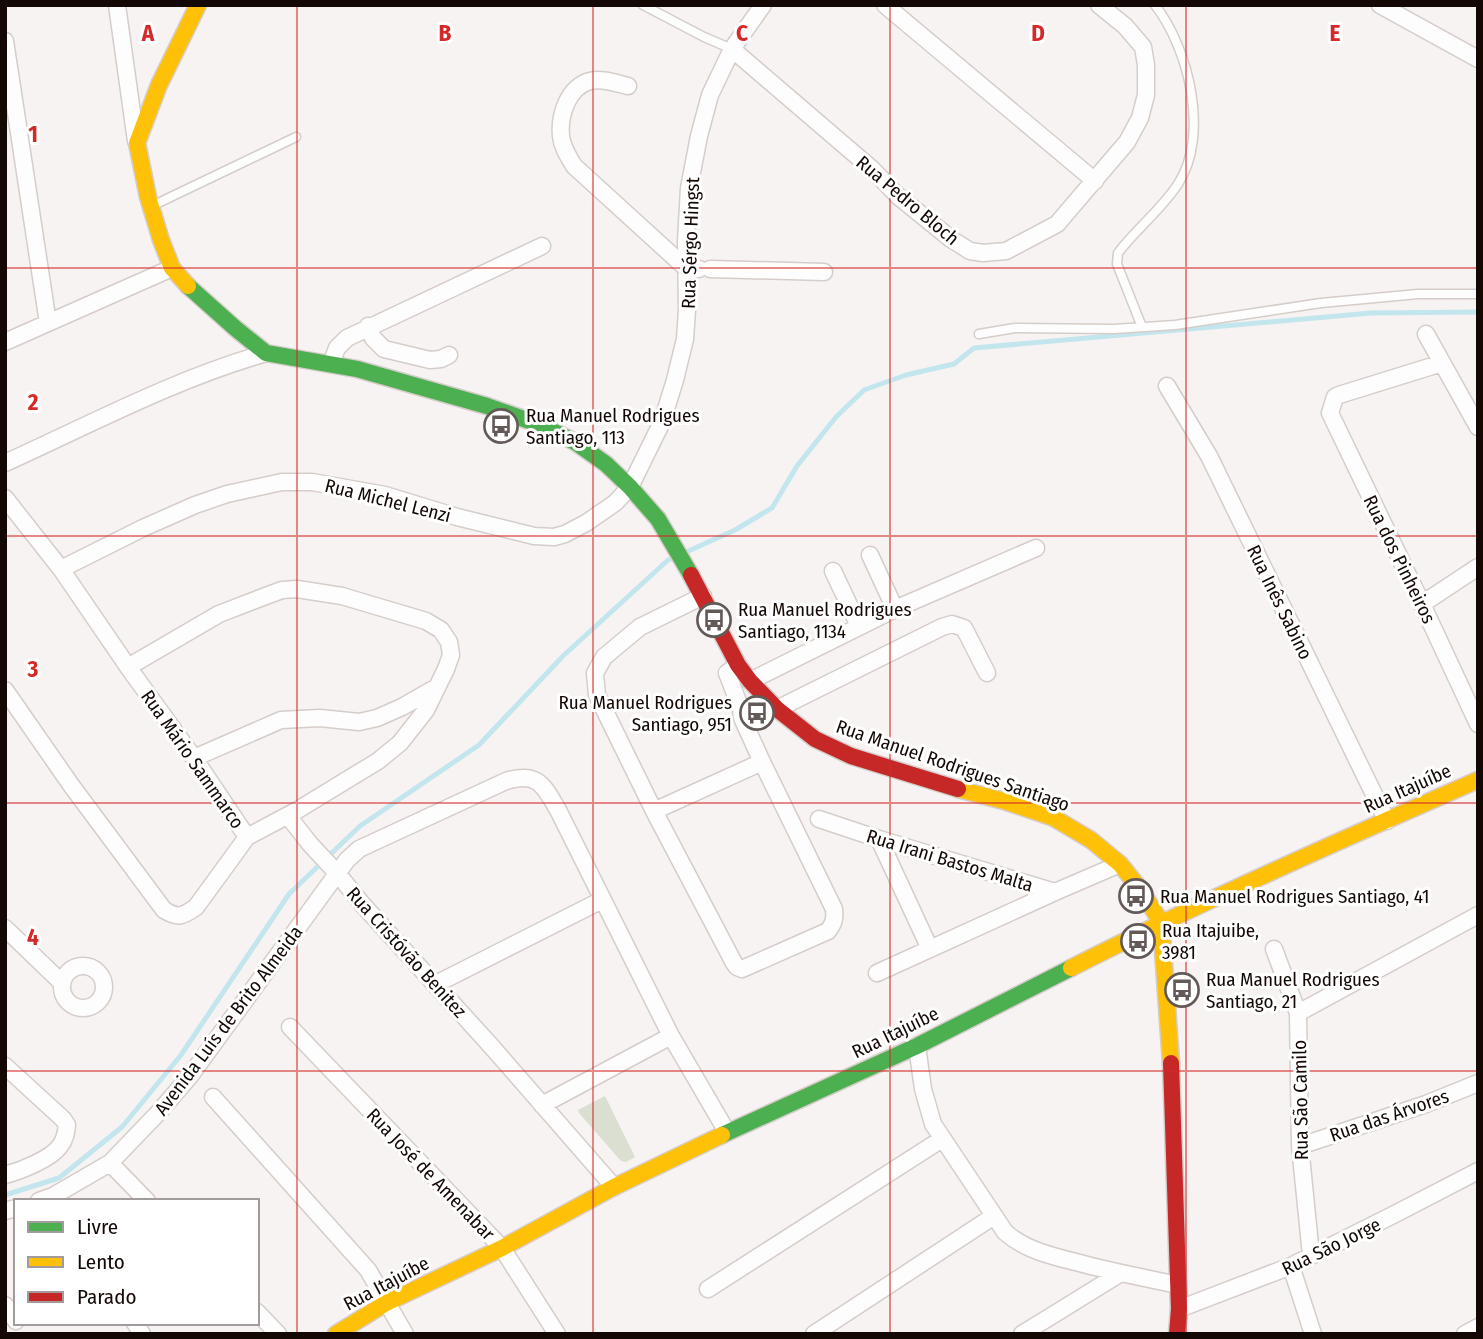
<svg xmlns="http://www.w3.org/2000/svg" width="1483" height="1339" font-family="'Fira Sans Condensed',sans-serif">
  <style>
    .green { fill: #dbdfd1 }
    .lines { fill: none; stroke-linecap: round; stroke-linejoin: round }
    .stream { stroke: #c3e6ee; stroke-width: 5 }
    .lane-casing { stroke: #d5cdc9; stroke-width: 11 }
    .street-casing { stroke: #d5cdc9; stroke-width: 19 }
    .fast-casing { stroke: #d5cdc9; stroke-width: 19 }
    .slow-casing { stroke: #d5cdc9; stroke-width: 19 }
    .jam-casing { stroke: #d5cdc9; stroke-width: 19 }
    .lane { stroke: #fefdfd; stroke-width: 8 }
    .street { stroke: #fefdfd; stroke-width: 16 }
    .fast { stroke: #4caf50; stroke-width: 16 }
    .slow { stroke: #ffc107; stroke-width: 16 }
    .jam { stroke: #c62828; stroke-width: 16 }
    .grid { fill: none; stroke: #d62828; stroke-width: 2; stroke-opacity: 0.55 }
    .labels { text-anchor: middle; stroke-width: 6; stroke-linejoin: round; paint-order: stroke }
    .street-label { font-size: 19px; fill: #130804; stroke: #fff }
    .poi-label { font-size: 19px; fill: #130804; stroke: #fff; text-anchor: start }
    .grid-label { font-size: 23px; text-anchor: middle; font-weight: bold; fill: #d62828; stroke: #fff; stroke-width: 6; stroke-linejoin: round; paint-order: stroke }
  </style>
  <rect width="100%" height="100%" fill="#f7f3f2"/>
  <path class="green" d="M605 1096 635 1157 626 1162 621 1161 579 1113 578 1110Z"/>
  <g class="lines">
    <path class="stream" d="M684 553 735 530 772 508 797 466 836 417 864 390 906 375 954 364 974 348 1371 313 1478 312
      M5 1195 59 1178 122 1127 181 1055 289 894 360 826 479 745 563 656 668 560 675 557"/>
    <g class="lane-casing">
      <path id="lane" d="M643 5 704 37 732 49
        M154 205 296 137
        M1142 327 1117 264 1118 253C1136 229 1161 210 1178 184 1210 135 1189 49 1155 5
        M979 334 1015 328 1114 329 1175 325 1321 303 1418 294H1478"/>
    </g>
    <g class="street-casing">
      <path id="street" d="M117 5 136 141
        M885 5 1095 181
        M1380 5 1478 59
        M5 41 48 323
        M732 49 872 169 898 196 951 239 970 251 983 253 1006 251 1057 224 1127 142 1140 118 1146 95V65L1143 47 1125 26 1099 5
        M628 86C616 83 602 78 590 81 568 87 559 115 561 136 562 147 568 156 574 166L686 268 699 269
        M710 269 824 272
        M368 326 373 338 384 349 430 360 441 359 449 355
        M1426 334 1478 427
        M5 342 172 268
        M1442 363 1339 395 1335 397 1330 413 1422 604 1478 724
        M331 364 337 348 347 338 542 246
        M1167 386 1209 456 1387 821
        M5 463C91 424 175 379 266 353
        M5 498 61 569 128 667 194 758 247 837
        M870 555 895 609
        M61 569 143 528 195 505 227 494 282 482H312L385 495 457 517 534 536 554 537 565 534 586 523 615 503 630 487 662 422 675 380 685 339 687 310 686 241 689 188 699 136 710 95 732 49 763 5
        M833 571 859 626
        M703 596 640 627 604 657 595 673 597 695 654 811 734 963 737 967 742 969 828 931C834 923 835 919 834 909L762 762 742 718 741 709 727 673 738 665
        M1422 604 1478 567
        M750 681 895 609 1036 548
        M5 690 71 785 164 910C179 919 183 916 196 907L247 837 296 811 378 761 400 743 426 710 446 669 451 655 449 642 441 630 426 621 342 596 297 589 282 590 271 594 219 614 128 667
        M777 709 942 627 952 624 964 628 987 673
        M194 758 281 720 320 718 359 722 377 718 402 707 437 687
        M654 811 762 762
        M288 816 310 844 337 873 363 905 492 1047 614 1187
        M819 819 879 839 1055 892 1120 864
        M879 839 930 949
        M5 928 62 983
        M1274 949 1298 1013 1300 1146 1311 1255
        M62 987a21 21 0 1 1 42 0a21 21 0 1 1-42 0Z
        M877 973 1055 892
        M436 984 602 900
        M1298 1013 1478 915
        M290 1027 502 1248 557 1334
        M917 1046 923 1089 933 1124 1005 1232C1028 1253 1062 1258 1091 1266 1120 1273 1149 1279 1178 1285
        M5 1066 63 1119 67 1125C66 1133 65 1140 60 1146 51 1159 20 1171 5 1175
        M213 1097 368 1270 405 1334
        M542 1105 671 1036
        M1300 1146 1426 1104 1478 1083
        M110 1163 147 1201
        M39 1201 53 1196 110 1163 159 1112 190 1076 347 860 359 849 506 781C538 771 544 786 558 810L671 1036 727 1132
        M5 1211 16 1208
        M1291 1266 1313 1334
        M708 1289 942 1139
        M5 1305 16 1321
        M1179 1309 1291 1266 1395 1214 1478 1171
        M257 1312 278 1334
        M135 1323 142 1334
        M814 1334 994 1216
        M1022 1334 1121 1273
        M1465 1334 1478 1327"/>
    </g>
    <g class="fast-casing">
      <path id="fast" d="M188 286 235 328 266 353 357 369 487 406 538 424 575 442 606 464 630 487 658 519 691 575
        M722 1135 917 1046 1071 968"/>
    </g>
    <g class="slow-casing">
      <path id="slow" d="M188 286 172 268 161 240 148 197 137 143 159 85 198 5
        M958 789 1004 801 1054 818 1091 840 1120 864 1140 889 1161 922 1171 1063
        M1071 968C1205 900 1341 840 1478 780
        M336 1334 386 1303 502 1248 614 1187 722 1135"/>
    </g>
    <g class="jam-casing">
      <path id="jam" d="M691 575 738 665 750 681 777 709 815 739 851 756 958 789
        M1171 1063 1179 1309 1177 1334"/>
    </g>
    <use href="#lane" class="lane"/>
    <use href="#street" class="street"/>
    <use href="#fast" class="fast"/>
    <use href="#slow" class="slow"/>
    <use href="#jam" class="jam"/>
  </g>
  <path class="grid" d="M297 5V1334M593 5V1334M890 5V1334M1186 5V1334M5 268H1478M5 536H1478M5 803H1478M5 1071H1478"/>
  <defs>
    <g id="bus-ring" transform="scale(1.75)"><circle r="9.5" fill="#fff" stroke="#635a57" stroke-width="1.5"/><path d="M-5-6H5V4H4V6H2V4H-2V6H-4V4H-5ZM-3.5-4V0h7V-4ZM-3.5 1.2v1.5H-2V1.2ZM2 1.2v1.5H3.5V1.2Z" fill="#635a57"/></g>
  </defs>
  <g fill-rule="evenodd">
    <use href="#bus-ring" x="501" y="426"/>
    <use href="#bus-ring" x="714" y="620"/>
    <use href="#bus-ring" x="757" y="713"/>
    <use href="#bus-ring" x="1136" y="896"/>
    <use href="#bus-ring" x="1138" y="941"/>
    <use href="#bus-ring" x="1182" y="990"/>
  </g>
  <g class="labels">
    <g class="street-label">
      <text transform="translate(908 200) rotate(40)" y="7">Rua Pedro Bloch</text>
      <text transform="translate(690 243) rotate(-88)" y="7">Rua Sérgo Hingst</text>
      <text transform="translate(388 500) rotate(14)" y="7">Rua Michel Lenzi</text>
      <text transform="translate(1400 559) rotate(64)" y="7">Rua dos Pinheiros</text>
      <text transform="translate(1280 602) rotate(64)" y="7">Rua Inês Sabino</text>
      <text transform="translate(193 759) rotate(55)" y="7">Rua Mário Sammarco</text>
      <text transform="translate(953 765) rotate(19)" y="7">Rua Manuel Rodrigues Santiago</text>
      <text transform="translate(1407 788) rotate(-24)" y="7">Rua Itajuíbe</text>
      <text transform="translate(950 860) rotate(17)" y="7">Rua Irani Bastos Malta</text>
      <text transform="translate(407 952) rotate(48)" y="7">Rua Cristóvão Benitez</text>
      <text transform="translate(228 1020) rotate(-53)" y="7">Avenida Luís de Brito Almeida</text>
      <text transform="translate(895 1032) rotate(-26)" y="7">Rua Itajuíbe</text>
      <text transform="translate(1300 1100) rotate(-91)" y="7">Rua São Camilo</text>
      <text transform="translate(1389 1115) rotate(-19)" y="7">Rua das Árvores</text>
      <text transform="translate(431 1174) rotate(46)" y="7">Rua José de Amenabar</text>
      <text transform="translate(1331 1246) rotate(-26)" y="7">Rua São Jorge</text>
      <text transform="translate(386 1283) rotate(-28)" y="7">Rua Itajuíbe</text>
    </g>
    <g class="poi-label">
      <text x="526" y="422">Rua Manuel Rodrigues<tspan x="526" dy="22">Santiago, 113</tspan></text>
      <text x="738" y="616">Rua Manuel Rodrigues<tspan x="738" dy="22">Santiago, 1134</tspan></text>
      <text x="732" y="709" text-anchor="end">Rua Manuel Rodrigues<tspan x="732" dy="22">Santiago, 951</tspan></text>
      <text x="1160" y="903">Rua Manuel Rodrigues Santiago, 41</text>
      <text x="1162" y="937">Rua Itajuibe,<tspan x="1162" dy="22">3981</tspan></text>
      <text x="1206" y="986">Rua Manuel Rodrigues<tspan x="1206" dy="22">Santiago, 21</tspan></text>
    </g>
  </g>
  <g class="grid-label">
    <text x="148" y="41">A</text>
    <text x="445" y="41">B</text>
    <text x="742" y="41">C</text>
    <text x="1038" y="41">D</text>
    <text x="1335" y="41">E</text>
    <text x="33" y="142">1</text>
    <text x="33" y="410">2</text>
    <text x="33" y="677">3</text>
    <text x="33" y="945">4</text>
  </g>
  <rect width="1483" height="1339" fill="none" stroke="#130804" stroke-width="14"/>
  <rect x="14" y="1199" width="245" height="126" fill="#ffffff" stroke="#a19c9b" stroke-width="2"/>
  <rect x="28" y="1222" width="35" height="10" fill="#4caf50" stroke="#a19c9b" stroke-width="2"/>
  <text x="77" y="1234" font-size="21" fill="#130804">Livre</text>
  <rect x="28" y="1257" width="35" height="10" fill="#ffc107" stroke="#a19c9b" stroke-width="2"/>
  <text x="77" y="1269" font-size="21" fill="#130804">Lento</text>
  <rect x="28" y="1292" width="35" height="10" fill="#c62828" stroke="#a19c9b" stroke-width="2"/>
  <text x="77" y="1304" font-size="21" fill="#130804">Parado</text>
</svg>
